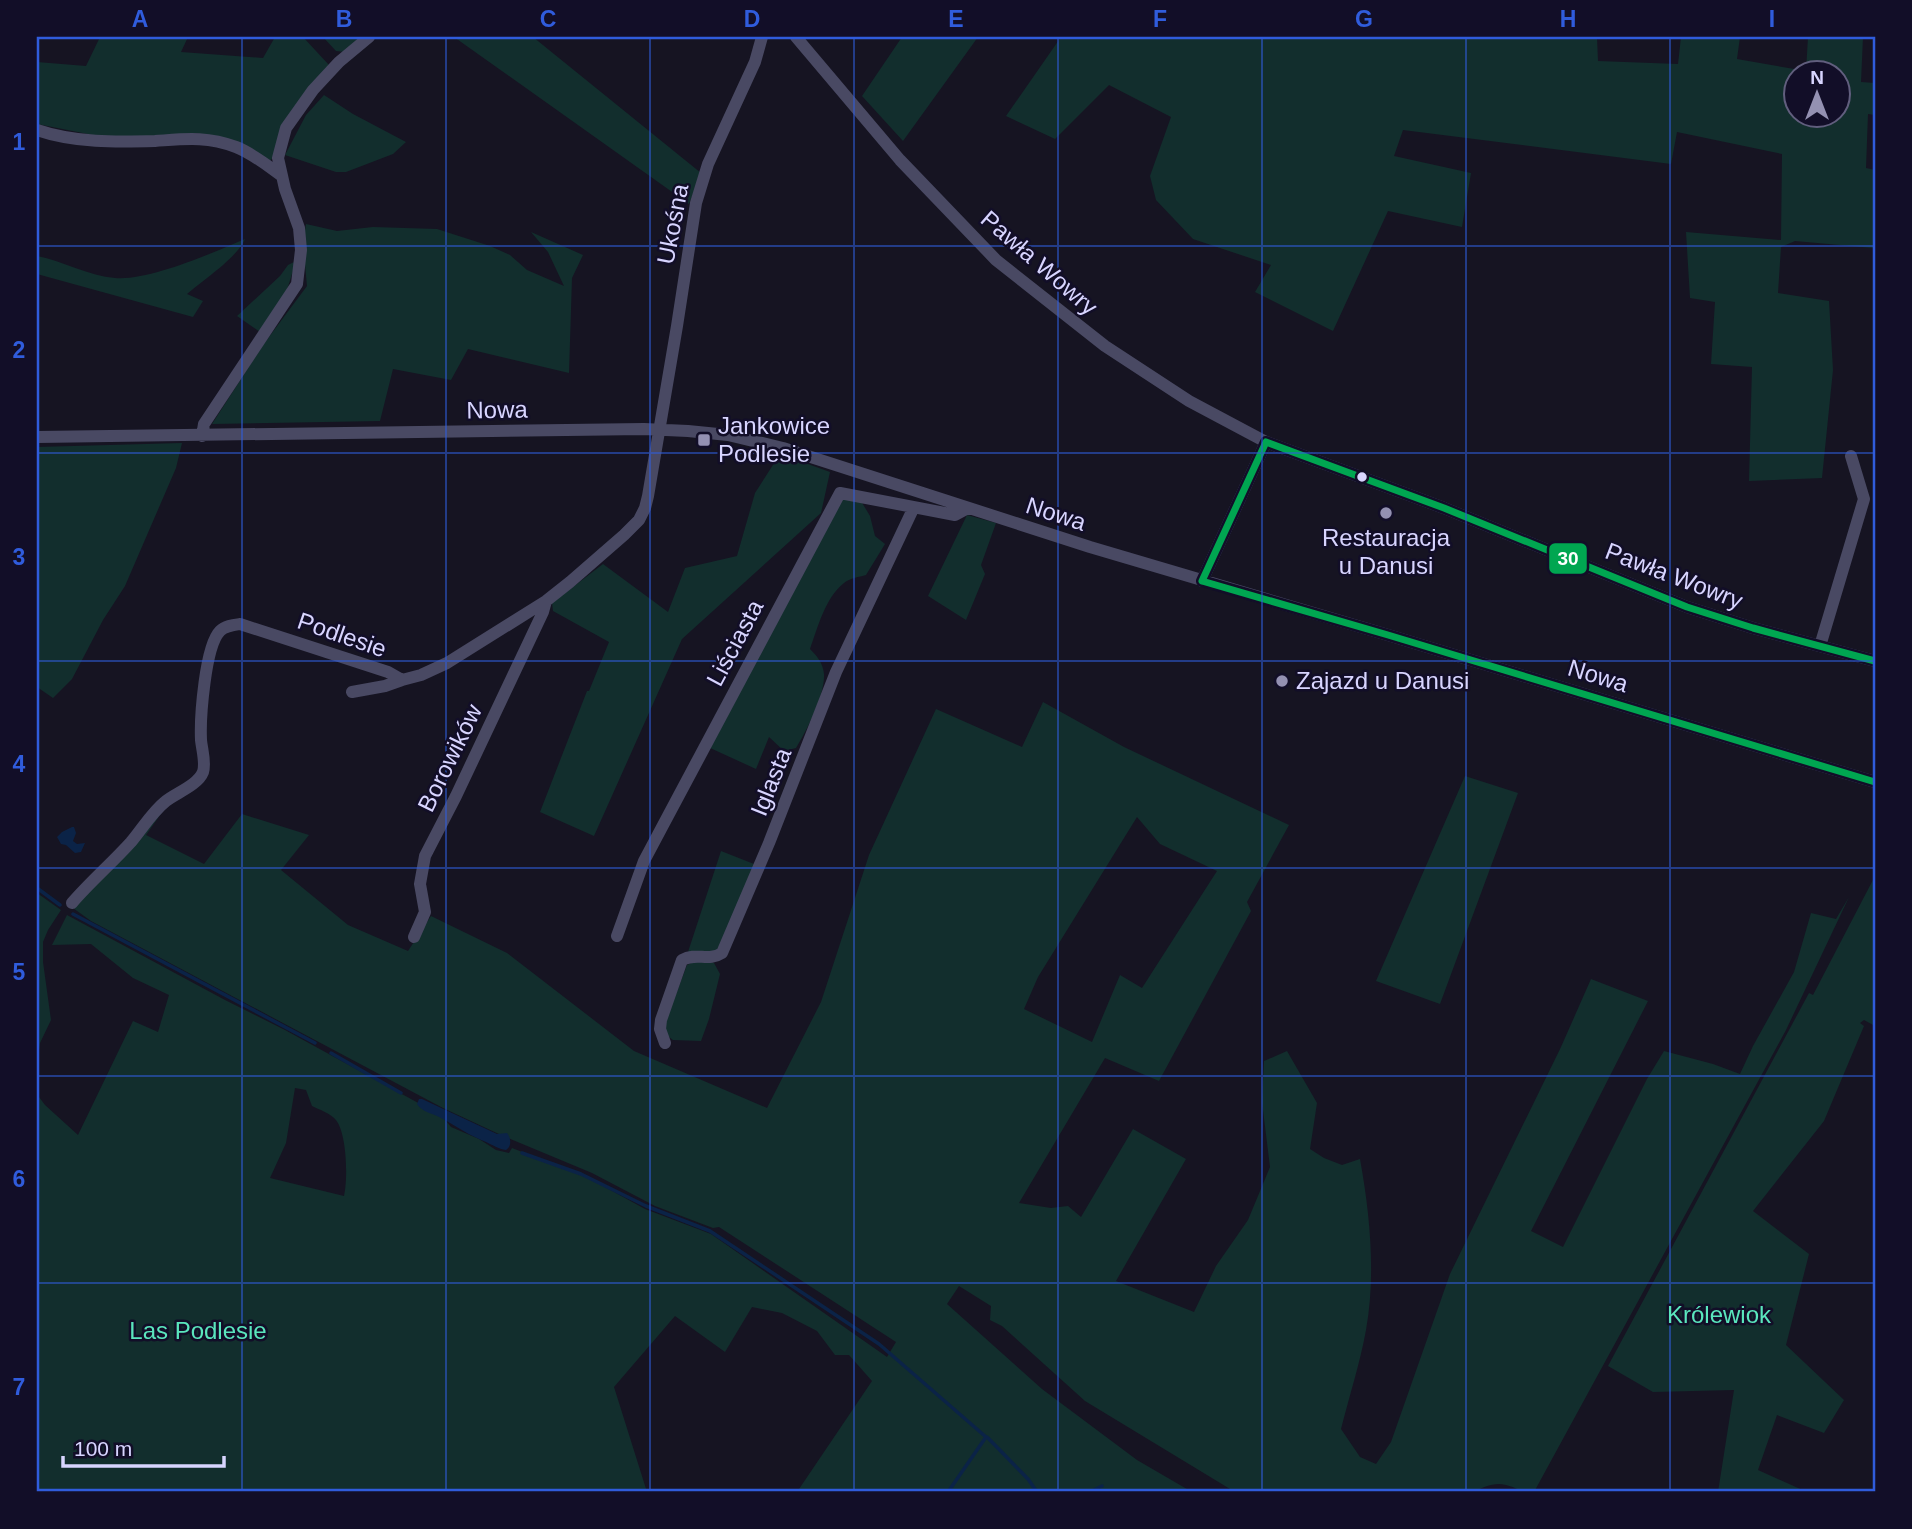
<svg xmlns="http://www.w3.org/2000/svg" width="1912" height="1529" font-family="Arial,sans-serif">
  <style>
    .green { fill: #122e2d; fill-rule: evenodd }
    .water { fill: #0b2347 }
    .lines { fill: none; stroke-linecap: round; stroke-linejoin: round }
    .stream { stroke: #0b2347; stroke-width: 3.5 }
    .minor { stroke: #494963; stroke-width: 12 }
    .bus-1-casing { stroke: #120e28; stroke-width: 12 }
    .bus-1 { stroke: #00a651; stroke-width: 7 }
    .grid { fill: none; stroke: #305cdc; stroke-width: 2; stroke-opacity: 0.55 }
    .poi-dot { fill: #9491b2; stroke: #120e28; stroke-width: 2.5 }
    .bus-dot { fill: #d8d5ff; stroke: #120e28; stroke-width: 2.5 }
    .labels { text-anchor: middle; stroke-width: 5; stroke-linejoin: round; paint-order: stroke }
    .street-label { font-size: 24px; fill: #d8d5ff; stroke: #120e28 }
    .poi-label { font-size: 24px; fill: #d8d5ff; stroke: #120e28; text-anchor: start }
    .park-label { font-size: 24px; fill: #5ae6bd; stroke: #120e28 }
    .line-badge { stroke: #120e28; stroke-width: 2.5 }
    .badge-label { font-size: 19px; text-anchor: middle; font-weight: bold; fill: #fff }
    .neatline { fill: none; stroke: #305cdc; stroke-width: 2.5 }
    .grid-label { font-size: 23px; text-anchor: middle; font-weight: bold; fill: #305cdc }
  </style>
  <rect width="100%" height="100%" fill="#161422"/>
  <path class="green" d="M100 37H188L181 52 263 58 275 37H303L329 65 276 154 270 161 239 144 196 133 168 136H98L37 124V62L86 66Z
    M323 37H361L345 52 336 51Z
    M454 37H533L701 173 689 204Z
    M902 37H978L903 141 862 96Z
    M1061 37H1597L1598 61 1678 64 1681 37H1740L1737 59 1806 71 1808 37H1863L1861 82 1875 83V115L1868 114 1866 168 1875 170V233H1874L1873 248 1795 241 1781 247 1778 293 1829 301 1833 370 1822 478 1749 481 1752 367 1711 364 1715 302 1690 298 1686 232 1781 240 1782 154 1677 132 1671 164 1403 130 1394 156 1471 173 1462 227 1388 211 1333 331 1255 292 1271 265 1193 239 1156 200 1150 176 1171 117 1109 85 1055 139 1006 116ZM1797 74H1839V116H1797Z
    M324 95 353 114 406 142 393 154 346 172H336L285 155 306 115Z
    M306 224 337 231 373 227 437 229 490 246 510 255 527 270 564 286 548 252 531 232 583 255 572 278 569 373 468 349 451 380 393 369 380 421 212 424 263 345 307 286 303 243Z
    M245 239C238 257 202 281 187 294L203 301 193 317 37 274V256C63 261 89 276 115 278 149 281 212 253 245 239Z
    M296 261 287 290 260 332 237 316 280 276 288 265Z
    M182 443 176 468 125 586 103 620 72 679 53 698 37 687V447Z
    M780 454 830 472 821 513 682 639 594 836 540 812 587 691H589L609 642 553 611 552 603 603 564 668 612 685 568 737 556 755 493Z
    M843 498 861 501 870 516 875 536 885 544 866 575C859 577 850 578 844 583 825 598 818 627 810 649 817 656 823 663 824 674 825 695 807 730 796 748L784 751 769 737 756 769 708 747Z
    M967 515 996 523 981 565 985 574 966 620 928 596Z
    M1043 702 1124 747 1289 825 1247 902 1251 911 1159 1081 1105 1058 1019 1203 1051 1208 1068 1206 1081 1217 1133 1129 1186 1159 1116 1281 1194 1312 1216 1266 1248 1220 1270 1167 1262 1102 1264 1061 1287 1051 1317 1103 1310 1149 1324 1158 1342 1165 1360 1159C1370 1214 1376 1275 1366 1330 1360 1363 1349 1397 1341 1429L1360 1457 1376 1464 1391 1442 1450 1274 1561 1047 1591 979 1648 1001 1531 1231 1563 1247 1647 1079 1664 1051 1713 1064 1740 1074 1753 1046 1794 972 1811 913 1836 919 1849 897 1786 1030 1534 1492C1519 1492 1518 1488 1506 1485 1494 1482 1484 1487 1473 1492H1235L1085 1401 1002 1326 990 1320 991 1306 959 1286 947 1304 1042 1389 1137 1460 1192 1492H797L872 1381 849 1355H835L817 1331 782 1313 752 1307 725 1352 675 1316 614 1387 647 1492H37V1085L39 1097 45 1105 78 1135 133 1021 158 1032 169 995 133 978 91 944 52 945 67 915 225 1000 285 1030 442 1116 451 1127 479 1139 496 1150 509 1153 512 1148 585 1176 645 1209 711 1234 887 1357 896 1342 719 1227 713 1228 655 1206 592 1173 501 1135 443 1108 91 921 73 908 165 808 146 835 204 864 242 814 309 835 281 870 348 925 408 951 431 916 507 953 634 1051 767 1108 821 1002 869 855 936 709 1022 747ZM1137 817 1160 844 1217 871 1142 988 1120 975 1092 1042 1024 1009 1038 977ZM295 1088 306 1090 312 1106C320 1110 330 1113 336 1120 347 1134 348 1179 344 1196L270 1178 286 1143Z
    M1465 776 1518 793 1440 1004 1376 981Z
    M721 851 754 864 721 949 711 954 688 952Z
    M1875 876V1026L1864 1020 1860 1023 1864 1026 1824 1121 1753 1211 1809 1254 1786 1345 1844 1400 1824 1433 1777 1415 1758 1470 1807 1492H1718L1734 1390 1653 1392 1608 1366 1809 993 1813 995Z
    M37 893 61 910 48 930 43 942V962L51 1020 40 1043 37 1063Z
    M698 960 714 963 720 974 709 1019 701 1041 673 1040 665 1034V1023L687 965Z"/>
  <path class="water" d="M72 827H74L76 833 73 841 77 844 85 843 81 852 75 853 66 845 61 844 57 837 62 832Z
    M419 1099H422L497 1134 507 1133C511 1138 512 1146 506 1150 498 1149 493 1145 486 1142 470 1136 456 1126 441 1118 432 1113 422 1112 417 1104Z"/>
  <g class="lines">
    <path class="stream" d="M37 888 60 905
      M73 914 315 1043
      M331 1053 401 1093
      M522 1153 581 1174 646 1206 710 1231 879 1344 986 1437 948 1492
      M987 1437 1028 1479 1037 1492
      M1090 1492 1102 1486"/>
    <path class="minor" d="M796 37 900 160 996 260 1105 346 1189 401 1266 442 1444 508 1687 607 1753 628 1875 661
      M37 130C75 143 116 142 155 141 185 139 206 136 236 147 252 153 268 166 282 176
      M202 436 204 424 297 284 301 250 299 228 285 189 278 158 286 128 313 90 339 62 369 37
      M37 437 644 429 688 431 728 435 783 448 1090 547 1388 635 1875 782
      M1202 581 1266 442
      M1820 646 1864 499 1851 456
      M352 692 385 686 402 680
      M72 903C90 882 112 863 131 842 142 829 152 812 166 801 176 793 198 785 203 772 206 763 202 750 201 740 200 718 205 646 220 631 225 626 233 625 240 624L388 672 402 680 421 675 447 663 546 601 570 582 624 535 639 520 645 508 648 496 677 326 696 203 708 164 755 62 762 37
      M617 936 644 861 661 829 840 493 955 515 968 508
      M414 937 425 912 420 884 425 856 456 796 543 612 546 601
      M665 1043 660 1029 661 1020 682 960C697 952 708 962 722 953L769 843 836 672 914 507"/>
    <g class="bus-1-casing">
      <path id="bus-1" d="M1266 442 1444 508 1687 607 1753 628 1875 661
        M1202 581 1388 635 1875 782
        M1202 581 1266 442"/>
    </g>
    <use href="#bus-1" class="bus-1"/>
  </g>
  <path class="grid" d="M242 37V1492M446 37V1492M650 37V1492M854 37V1492M1058 37V1492M1262 37V1492M1466 37V1492M1670 37V1492M37 246H1875M37 453H1875M37 661H1875M37 868H1875M37 1076H1875M37 1283H1875"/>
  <g class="poi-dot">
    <rect x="697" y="433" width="14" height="14" rx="3.5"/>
    <circle cx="1386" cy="513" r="7"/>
    <circle cx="1282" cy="681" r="7"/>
  </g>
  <circle class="bus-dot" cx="1362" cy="477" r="6"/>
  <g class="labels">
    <g class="street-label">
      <text transform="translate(673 224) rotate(-79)" y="8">Ukośna</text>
      <text transform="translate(1039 263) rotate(41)" y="8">Pawła Wowry</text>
      <text transform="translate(497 410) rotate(-1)" y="8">Nowa</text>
      <text transform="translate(1056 514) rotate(18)" y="8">Nowa</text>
      <text transform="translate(1674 576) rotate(21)" y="8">Pawła Wowry</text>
      <text transform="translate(342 635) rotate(19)" y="8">Podlesie</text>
      <text transform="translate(735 643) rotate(-62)" y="8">Liściasta</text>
      <text transform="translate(1598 676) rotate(17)" y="8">Nowa</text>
      <text transform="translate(450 758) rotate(-64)" y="8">Borowików</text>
      <text transform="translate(771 782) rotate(-68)" y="8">Iglasta</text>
    </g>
    <g class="poi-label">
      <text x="718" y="434">Jankowice<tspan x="718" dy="28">Podlesie</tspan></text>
      <text x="1386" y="546" text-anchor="middle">Restauracja<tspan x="1386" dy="28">u Danusi</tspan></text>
      <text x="1296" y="689">Zajazd u Danusi</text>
    </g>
    <g class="park-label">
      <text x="1719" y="1323">Królewiok</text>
      <text x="198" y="1339">Las Podlesie</text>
    </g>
  </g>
  <rect class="line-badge" x="1548" y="542" width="40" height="33" rx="7" fill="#00a651"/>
  <g class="badge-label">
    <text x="1568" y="565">30</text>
  </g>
  <rect width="1912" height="1529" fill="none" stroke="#120e28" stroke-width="77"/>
  <g transform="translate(1817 94)"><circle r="33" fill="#120e28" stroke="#615e7e" stroke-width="2"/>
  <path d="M0-5L12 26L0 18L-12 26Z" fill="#9491b2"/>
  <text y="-10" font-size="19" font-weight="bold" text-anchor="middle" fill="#d8d5ff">N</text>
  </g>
  <path d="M63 1456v10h161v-10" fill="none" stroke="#d8d5ff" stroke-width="3.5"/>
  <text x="74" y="1456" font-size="21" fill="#d8d5ff" stroke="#120e28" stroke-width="5" paint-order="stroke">100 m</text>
  <rect x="38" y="38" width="1836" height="1452" class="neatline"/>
  <g class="grid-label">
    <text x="140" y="27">A</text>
    <text x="344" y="27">B</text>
    <text x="548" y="27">C</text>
    <text x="752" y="27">D</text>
    <text x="956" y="27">E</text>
    <text x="1160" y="27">F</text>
    <text x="1364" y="27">G</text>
    <text x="1568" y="27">H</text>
    <text x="1772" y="27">I</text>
    <text x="19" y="150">1</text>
    <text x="19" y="358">2</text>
    <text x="19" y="565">3</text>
    <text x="19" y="772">4</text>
    <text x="19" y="980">5</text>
    <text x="19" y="1187">6</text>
    <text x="19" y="1395">7</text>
  </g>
</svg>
